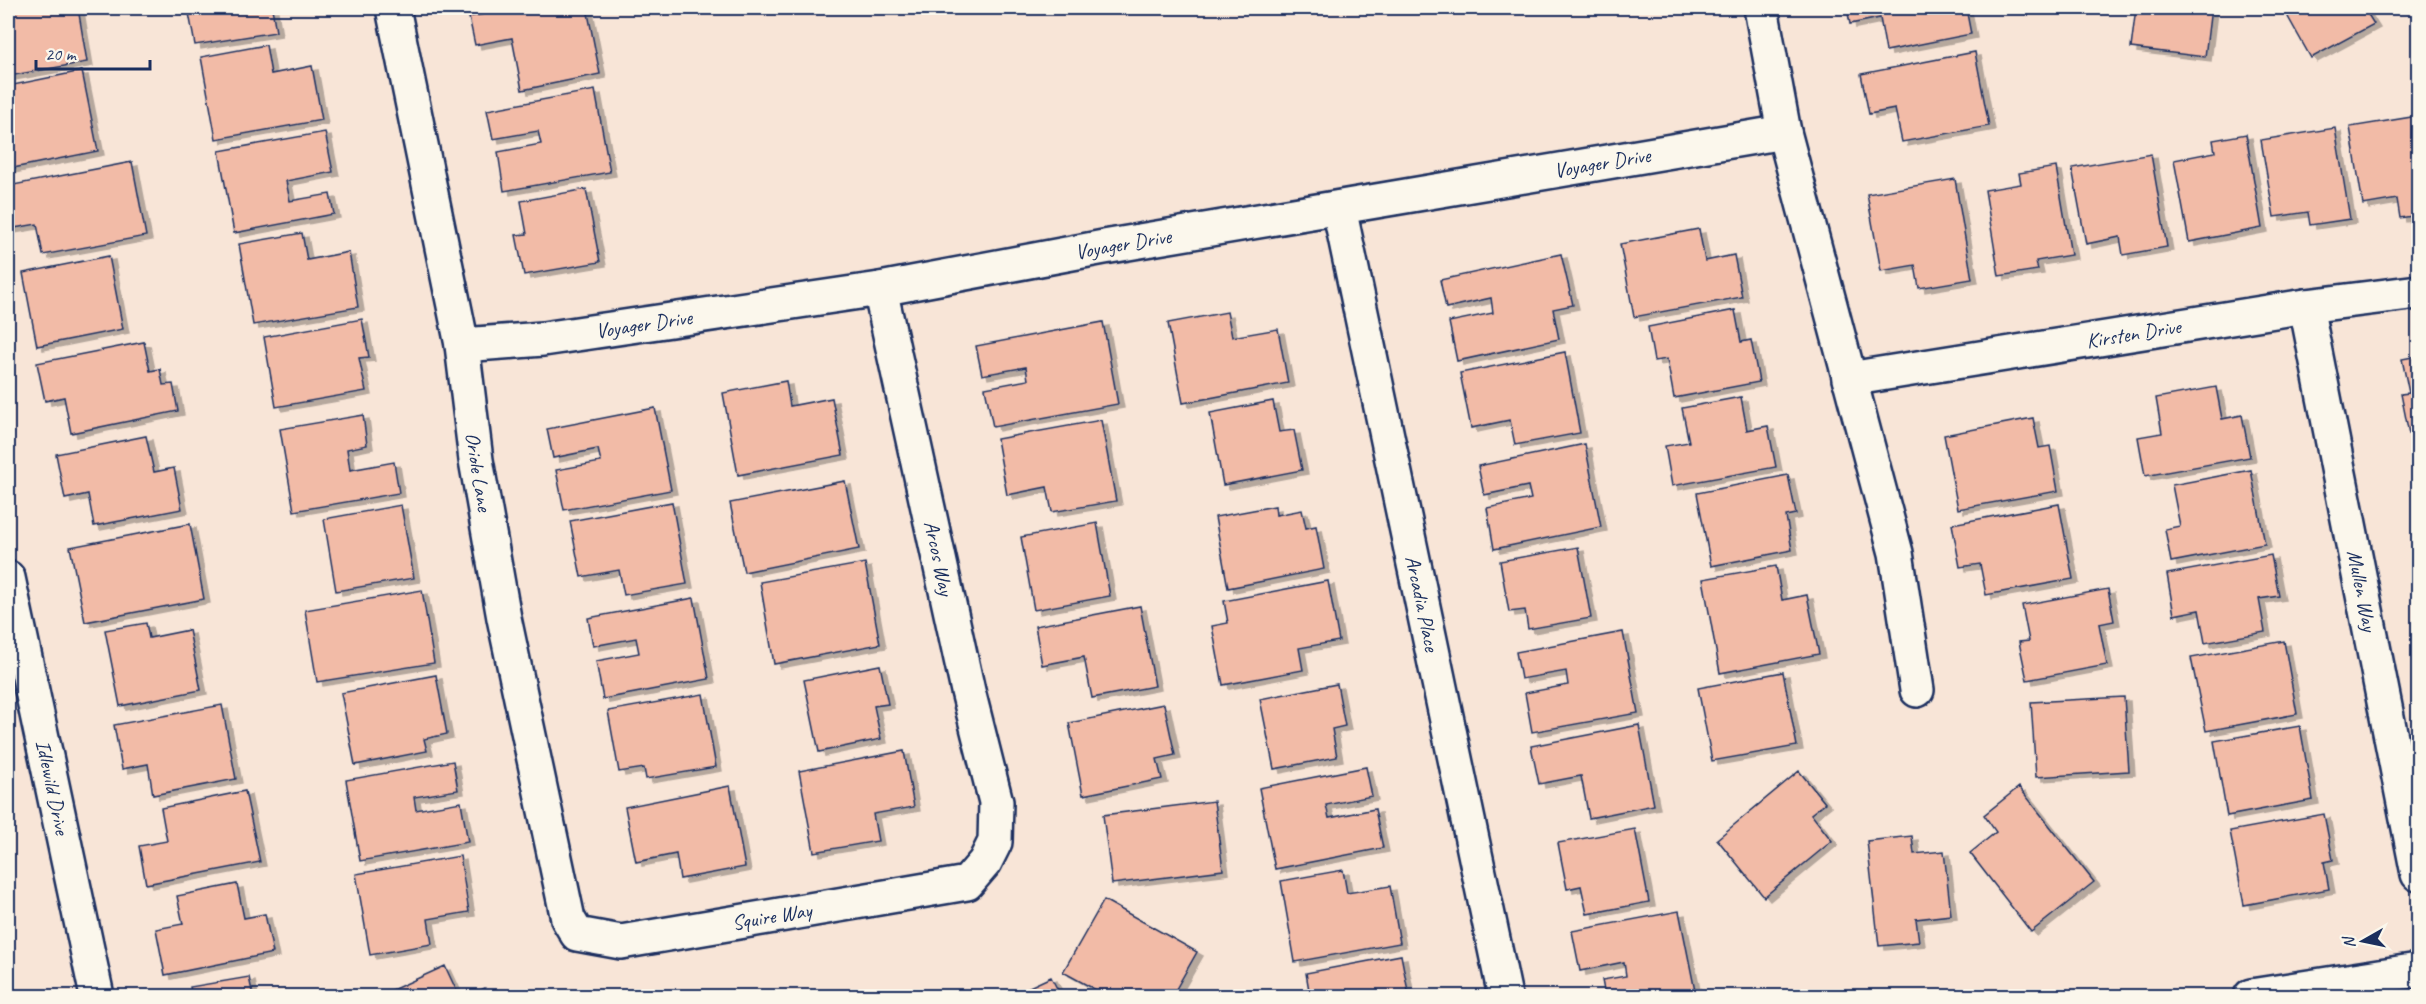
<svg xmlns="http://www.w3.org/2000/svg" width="2426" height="1004" font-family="Caveat,sans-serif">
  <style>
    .building { fill: #f2bba7; stroke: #1b2f5e; stroke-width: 1.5; filter: url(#shadow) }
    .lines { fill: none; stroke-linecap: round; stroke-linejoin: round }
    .street-casing { stroke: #1b2f5e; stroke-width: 38 }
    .secondary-casing { stroke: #1b2f5e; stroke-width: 38 }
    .street { stroke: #fbf7ec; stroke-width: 33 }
    .secondary { stroke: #fbf7ec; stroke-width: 33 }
    .labels { text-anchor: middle; stroke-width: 6; stroke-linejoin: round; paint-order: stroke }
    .street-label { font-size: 21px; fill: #1b2f5e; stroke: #fbf7ec }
  </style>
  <defs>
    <filter id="shadow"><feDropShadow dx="6" dy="4" stdDeviation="0" flood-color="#0004"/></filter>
  </defs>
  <rect width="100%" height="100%" fill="#f8e5d7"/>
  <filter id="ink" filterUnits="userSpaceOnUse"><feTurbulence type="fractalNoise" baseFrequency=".0167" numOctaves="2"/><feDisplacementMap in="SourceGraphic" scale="12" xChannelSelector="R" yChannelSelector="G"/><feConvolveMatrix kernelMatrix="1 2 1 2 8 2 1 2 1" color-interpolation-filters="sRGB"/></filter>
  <g filter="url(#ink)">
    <path class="building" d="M8 8H78L87 62 8 76Z
      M188 8H272L276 32 195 45Z
      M516 8H587L600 74 522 90 512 38 475 45 469 17Z
      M1847 8H1966L1971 34 1886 51 1880 18 1850 24Z
      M2136 8H2211L2205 57 2131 48Z
      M2283 8H2364L2374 24 2311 58Z
      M266 45 271 74 312 66 322 120 216 139 201 57Z
      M1975 52 1989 126 1902 142 1895 109 1869 114 1861 74Z
      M82 71 98 151 8 169V86Z
      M595 90 610 172 504 191 498 152 541 144 538 131 493 139 487 110Z
      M2418 116V215L2400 218 2397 199 2363 205 2350 127Z
      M2335 128 2350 219 2310 225 2308 212 2274 217 2261 140Z
      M325 132 333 172 286 181 290 201 330 194 334 214 234 233 219 151Z
      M2246 134 2262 228 2189 242 2174 160 2215 152 2213 140Z
      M2151 154 2167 247 2123 255 2120 237 2086 244 2072 168Z
      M132 162 146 236 43 255 37 224 8 229V186Z
      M2056 167 2071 255 2036 261 2038 270 1999 276 1985 190 2021 184 2019 173Z
      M1955 179 1972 279 1919 288 1915 265 1881 271 1867 194Z
      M586 189 600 262 524 275 516 235 527 234 521 201Z
      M1699 229 1705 261 1734 255 1742 297 1634 317 1620 244Z
      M302 233 307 260 349 252 358 307 253 325 239 244Z
      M1561 254 1573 305 1553 309 1559 339 1457 361 1449 322 1493 313 1491 298 1446 308 1440 280Z
      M109 256 123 329 37 346 23 273Z
      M1735 310 1741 342 1751 340 1759 382 1674 398 1667 359 1654 361 1648 327Z
      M1227 312 1232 337 1278 329 1288 383 1183 403 1168 323Z
      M362 319 369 357 359 358 366 391 276 407 264 337Z
      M1103 322 1118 404 993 427 985 388 1028 380 1026 367 982 375 976 346Z
      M144 342 150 371 160 369 163 385 173 384 178 411 71 433 64 397 45 401 37 363Z
      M1565 352 1580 433 1515 445 1510 420 1471 428 1460 373Z
      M2418 356V433L2409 434 2401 394 2409 393 2402 359Z
      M786 381 790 406 832 398 843 455 738 475 723 393Z
      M2216 387 2222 419 2242 415 2250 457 2145 476 2138 437 2162 433 2156 398Z
      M1741 397 1747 430 1768 426 1776 467 1672 486 1665 446 1689 442 1682 408Z
      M1273 401 1279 432 1294 430 1302 470 1223 485 1210 413Z
      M655 408 671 490 564 510 556 470 601 462 598 449 553 458 547 429Z
      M363 415 367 445 347 449 350 470 394 462 399 493 294 511 280 429Z
      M2033 418 2039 448 2050 446 2058 491 1958 509 1944 435Z
      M1101 420 1116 501 1052 512 1047 487 1007 495 997 439Z
      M146 436 154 472 174 468 182 509 94 526 88 494 65 499 56 454Z
      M1585 444 1601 527 1494 549 1487 508 1531 499 1528 486 1484 495 1478 466Z
      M2418 446V485L2412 447Z
      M2251 470 2265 544 2171 562 2165 529 2180 526 2172 485Z
      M1788 475 1796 514 1786 516 1792 550 1711 566 1697 493Z
      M845 481 859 549 744 572 730 503Z
      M672 502 687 584 624 595 619 570 581 577 570 521Z
      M2059 504 2073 579 1986 595 1980 564 1960 567 1952 524Z
      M401 505 414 578 336 591 324 519Z
      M1275 506 1276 515 1302 510 1306 528 1316 526 1324 569 1228 588 1215 517Z
      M1097 523 1110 596 1034 610 1021 537Z
      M190 524 204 599 85 622 70 547Z
      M1578 547 1591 618 1528 629 1525 610 1509 612 1500 561Z
      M2271 555 2279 596 2259 599 2265 632 2205 643 2199 610 2174 615 2167 574Z
      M865 563 880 644 774 664 760 582Z
      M1776 566 1782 600 1807 595 1819 654 1720 673 1703 579Z
      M1328 581 1339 641 1299 648 1303 670 1223 685 1212 626 1228 623 1224 601Z
      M2108 589 2114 621 2099 624 2107 665 2027 680 2019 642 2029 641 2022 605Z
      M422 590 434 663 317 682 305 610Z
      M694 598 709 679 603 699 596 661 639 653 636 638 593 646 588 618Z
      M1140 606 1155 686 1092 698 1084 657 1042 665 1035 626Z
      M146 623 149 638 189 630 201 690 120 706 105 630Z
      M1623 632 1638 713 1532 732 1525 693 1568 685 1566 671 1521 679 1516 652Z
      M2284 641 2297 714 2206 731 2191 658Z
      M880 665 888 704 874 706 881 739 819 752 804 680Z
      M1783 672 1797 746 1712 761 1698 688Z
      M436 675 447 734 424 739 427 751 355 765 341 693Z
      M1337 684 1345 726 1332 729 1337 757 1274 769 1260 699Z
      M703 694 716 767 646 779 644 768 619 772 608 711Z
      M2124 697 2129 771 2036 777 2031 702Z
      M1164 704 1175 755 1157 759 1162 779 1083 795 1069 723Z
      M222 705 236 779 153 795 148 764 122 769 114 725Z
      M1639 725 1654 805 1589 818 1581 776 1539 784 1531 746Z
      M2300 726 2313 800 2227 816 2214 741Z
      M904 751 914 807 873 814 878 841 814 852 799 771Z
      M453 761 458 790 414 797 416 810 461 802 468 842 360 861 346 780Z
      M1366 767 1372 796 1326 805 1329 818 1375 809 1383 848 1275 869 1259 788Z
      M1799 771 1825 803 1811 814 1832 841 1764 897 1717 839Z
      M730 786 745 867 680 879 676 854 636 862 625 807Z
      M2019 787 2094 882 2031 932 1970 853 1996 832 1984 815Z
      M245 791 260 862 146 884 139 846 167 841 161 808Z
      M1214 801 1223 870 1112 884 1103 815Z
      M2324 814 2333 860 2324 862 2329 889 2244 905 2230 831Z
      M1635 829 1649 902 1587 914 1581 886 1567 889 1558 843Z
      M1912 836 1914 854 1944 851 1951 915 1916 919 1919 942 1879 946 1867 841Z
      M460 856 469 912 428 919 432 944 370 955 356 874Z
      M1343 870 1347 893 1390 886 1400 943 1295 962 1281 881Z
      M237 884 244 918 265 914 273 953 165 975 156 929 183 924 177 896Z
      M1104 900 1197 952 1172 996H1107L1063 972Z
      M1679 911 1695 991 1666 996H1605L1602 980 1626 976 1624 962 1580 971 1572 931Z
      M1401 955 1409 996H1310L1306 973Z
      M445 966 459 996H379Z
      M249 977 253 996H192L190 987Z
      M1051 977 1061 996H1010Z
      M485 988 489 996H467Z"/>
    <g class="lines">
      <g class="street-casing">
        <g id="street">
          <path id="s1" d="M393 8 462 345 476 460 504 618 568 919 577 934 621 942 967 883 985 862 995 842 996 802 968 691 880 289"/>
          <path d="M1761 8 1784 132 1896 553 1917 690"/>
          <path id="s2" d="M1339 208 1505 996"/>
          <path id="s3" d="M2306 306 2418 874"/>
          <path id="s4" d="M462 345 543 339 880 289 1104 247 1784 132"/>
          <path id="s5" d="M1849 379 2306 306 2418 292"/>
          <path id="s6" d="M8 578 97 996"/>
        </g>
      </g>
      <g class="secondary-casing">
        <path id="secondary" d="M2251 996 2418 970"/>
      </g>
      <use href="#street" class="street"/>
      <use href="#secondary" class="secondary"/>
    </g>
  </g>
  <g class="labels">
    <g class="street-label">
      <text dy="7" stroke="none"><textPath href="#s4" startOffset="1155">Voyager Drive</textPath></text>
      <text dy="7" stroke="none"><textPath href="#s4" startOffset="669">Voyager Drive</textPath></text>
      <text dy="7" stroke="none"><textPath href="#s4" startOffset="183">Voyager Drive</textPath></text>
      <text dy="7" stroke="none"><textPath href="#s5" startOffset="288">Kirsten Drive</textPath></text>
      <text dy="7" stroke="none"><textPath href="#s1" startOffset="472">Oriole Lane</textPath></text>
      <text transform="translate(939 558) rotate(78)" y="7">Arcos Way</text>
      <text dy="7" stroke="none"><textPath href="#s3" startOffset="290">Mullen Way</textPath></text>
      <text dy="7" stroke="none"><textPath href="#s2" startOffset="404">Arcadia Place</textPath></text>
      <text dy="7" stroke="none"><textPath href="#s6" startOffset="214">Idlewild Drive</textPath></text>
      <text dy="7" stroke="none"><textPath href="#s1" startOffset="1143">Squire Way</textPath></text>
    </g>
  </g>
  <rect width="2426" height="1004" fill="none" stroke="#fbf7ec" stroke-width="30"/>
  <rect x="15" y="15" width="2396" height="974" fill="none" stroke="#1b2f5e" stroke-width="2" filter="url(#ink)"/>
  <g transform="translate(2363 941) rotate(261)" stroke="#fbf7ec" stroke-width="4.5" paint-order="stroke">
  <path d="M0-4.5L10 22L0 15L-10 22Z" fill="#1b2f5e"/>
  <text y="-9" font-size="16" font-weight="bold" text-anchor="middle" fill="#1b2f5e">N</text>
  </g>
  <path d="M36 60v9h114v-9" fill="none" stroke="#1b2f5e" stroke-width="3"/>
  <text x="45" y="60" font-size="18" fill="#1b2f5e" stroke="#fbf7ec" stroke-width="4.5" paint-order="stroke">20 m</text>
</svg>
